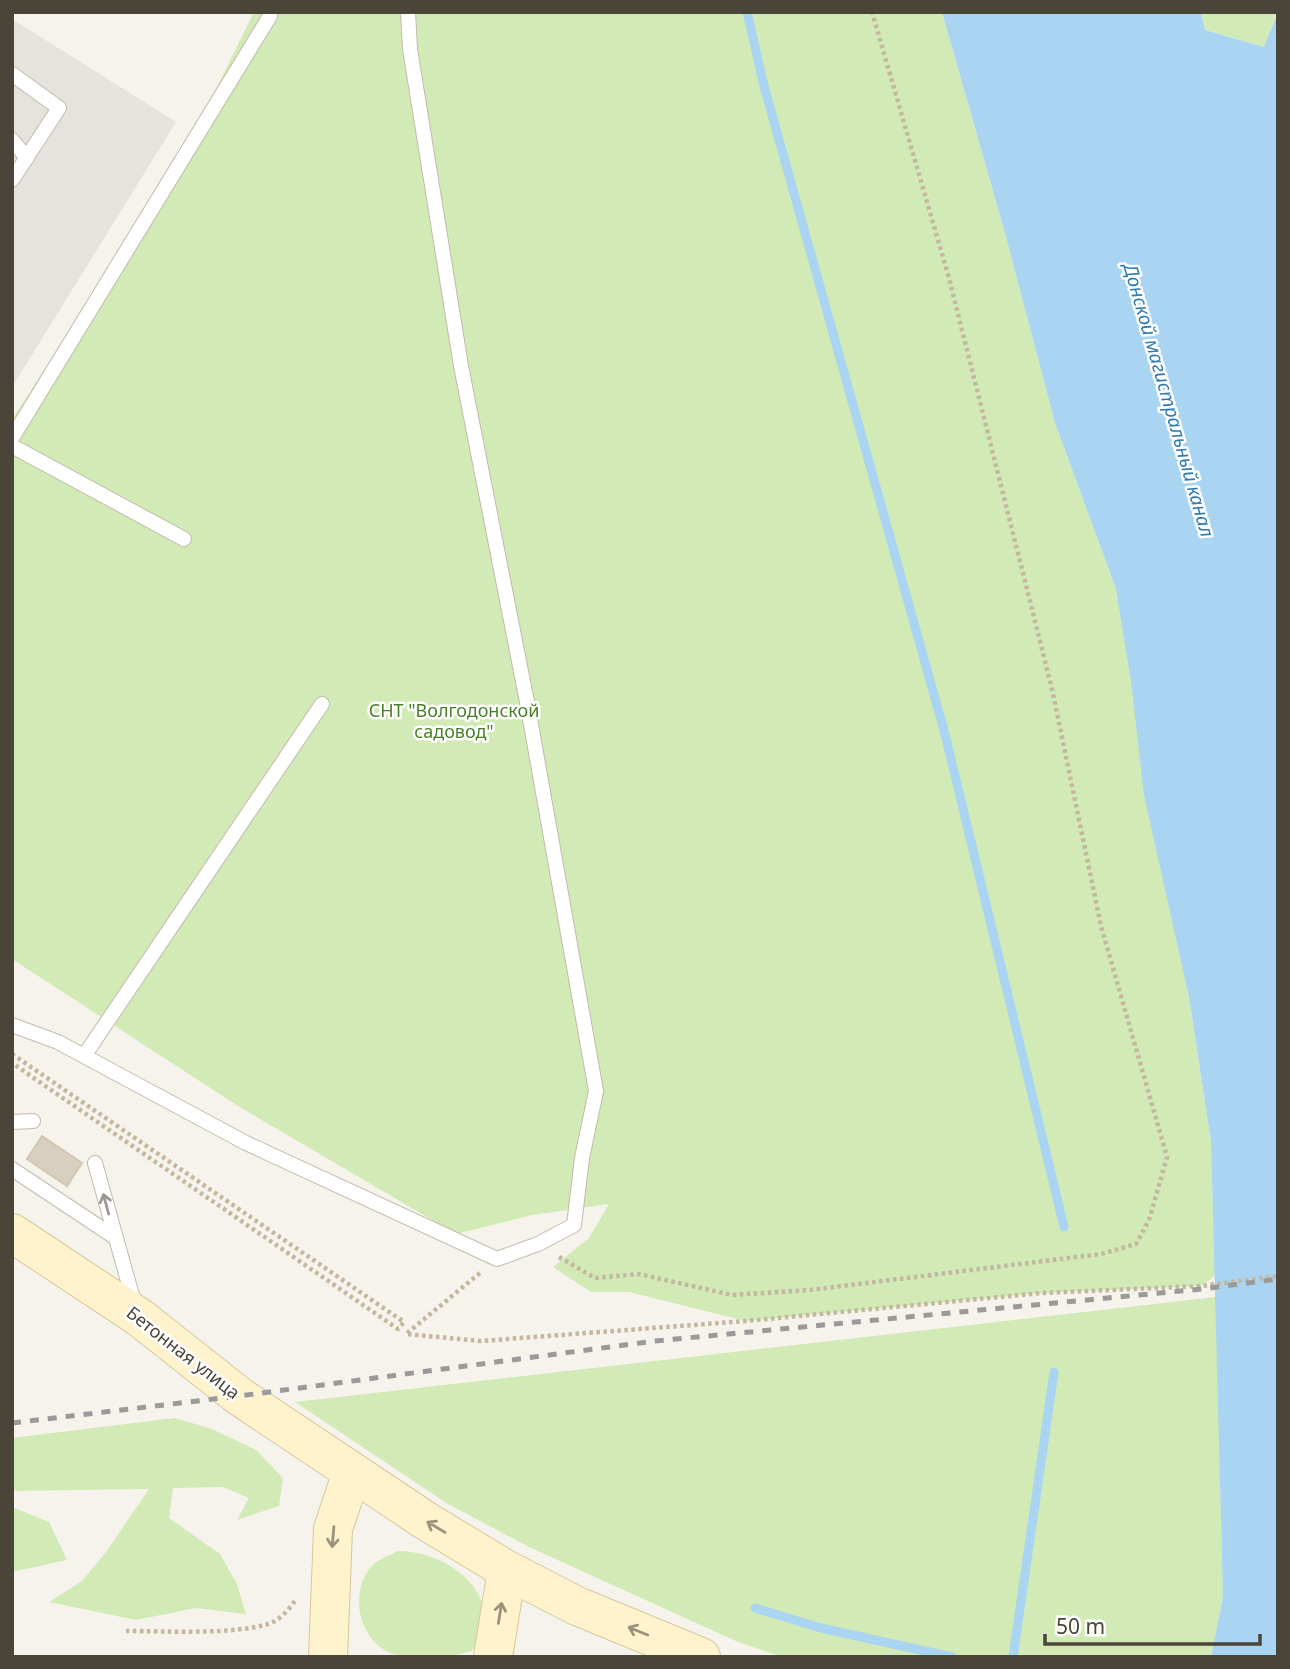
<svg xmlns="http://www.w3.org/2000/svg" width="1290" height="1669" font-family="'Noto Sans',sans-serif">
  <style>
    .industrial { fill: #e6e2dd }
    .green { fill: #d2eab5 }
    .water { fill: #a9d4f2 }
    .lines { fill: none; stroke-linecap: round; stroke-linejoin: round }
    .stream { stroke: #a9d4f2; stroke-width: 9 }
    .building { fill: #d8cfc1; stroke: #d3c7b4; stroke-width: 2 }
    .lane-casing { stroke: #c2bbae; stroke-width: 16 }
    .secondary-casing { stroke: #d6c79b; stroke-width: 40 }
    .path { stroke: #c4b79f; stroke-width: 4.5; stroke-dasharray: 3.5 3.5; stroke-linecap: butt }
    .lane { stroke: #fff; stroke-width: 14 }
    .secondary { stroke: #fff3cd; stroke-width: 38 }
    .rail { stroke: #9a9a9a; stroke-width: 5; stroke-dasharray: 9 9; stroke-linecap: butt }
    .oneway { stroke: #9c9892 }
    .oneway2 { stroke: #9c937c }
    .labels { text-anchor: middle; stroke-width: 5; stroke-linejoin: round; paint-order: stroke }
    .park-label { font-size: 18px; fill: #4a7f2a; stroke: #fff }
    .street-label { font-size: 18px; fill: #4b4439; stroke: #fff }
    .water-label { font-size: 19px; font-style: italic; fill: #2e7ab2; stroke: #fff }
  </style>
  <rect width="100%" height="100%" fill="#f6f3ec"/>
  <path class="industrial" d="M12 19 176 122 12 387Z"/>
  <path class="green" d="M254 12H942L1005 233 1055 423 1116 589 1189 997 1211 1141 1215 1276 1201 1286 1042 1293 746 1321 629 1292H591L553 1267 589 1238 609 1204 532 1215 456 1234 238 1106 12 959V420L191 140Z
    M1201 12H1277L1265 47 1205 30Z
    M1216 1297 1223 1597 1211 1657H782L738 1642 529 1547 448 1504 295 1402Z
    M175 1418 212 1429 256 1450 283 1478 279 1506 237 1520 249 1498 223 1487 173 1488 169 1518 220 1554 237 1584 246 1614 196 1608 136 1620 49 1602 82 1581 106 1552 149 1489 12 1491V1438Z
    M12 1507 49 1522 67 1560 12 1572Z
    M398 1551C438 1551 489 1580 485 1626 484 1634 476 1643 472 1651 450 1658 403 1663 383 1649 356 1631 350 1587 374 1564 380 1558 391 1555 398 1551Z"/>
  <path class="water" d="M942 12H1201L1205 30 1264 47 1278 12V1657H1211L1223 1597 1211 1141 1189 997 1144 795 1131 681 1116 589 1055 423 1005 233Z"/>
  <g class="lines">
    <path class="stream" d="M747 12 764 86 945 734 1064 1227
      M755 1608 821 1628 952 1657
      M1013 1657 1054 1372"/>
  </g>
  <path class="building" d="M42 1136 82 1163 67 1186 27 1159Z"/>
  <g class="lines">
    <g class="lane-casing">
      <path id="lane" d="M12 74 59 108 12 180
        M12 140 27 158
        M12 438 270 16
        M12 446 184 539
        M12 1025 58 1042 246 1143 497 1259 538 1244 574 1225 582 1158 596 1091 527 702 461 366 410 49 408 12
        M84 1056 322 704
        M12 1122 33 1121
        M95 1163 135 1306
        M12 1169 116 1238"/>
    </g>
    <g class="secondary-casing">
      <path id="secondary" d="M12 1233 139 1317 239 1396 426 1521 507 1570 577 1606 701 1657
        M328 1657 333 1529 352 1472
        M493 1657 507 1570"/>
    </g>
    <path class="path" d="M12 1054 404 1322 398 1329 12 1063
      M559 1257 595 1278 639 1274 732 1295 810 1290 1101 1254 1136 1244 1149 1220 1167 1157 1101 926 1052 689 949 278 872 12
      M480 1273 406 1334 481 1341 746 1321 1042 1293 1201 1286 1278 1276
      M126 1631C166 1631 231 1635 268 1624 279 1621 290 1609 296 1599"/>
    <use href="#lane" class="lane"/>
    <use href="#secondary" class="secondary"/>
    <path class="rail" d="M12 1423 239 1396 655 1341 1202 1289 1278 1279"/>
  </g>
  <defs><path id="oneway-shaft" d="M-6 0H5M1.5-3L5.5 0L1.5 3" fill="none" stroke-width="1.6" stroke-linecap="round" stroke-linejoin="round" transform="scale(1.75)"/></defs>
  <use class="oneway" href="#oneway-shaft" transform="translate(106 1204) rotate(-105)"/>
  <g class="oneway2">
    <use href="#oneway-shaft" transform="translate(436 1527) rotate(-149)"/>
    <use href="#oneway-shaft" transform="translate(333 1537) rotate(95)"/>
    <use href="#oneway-shaft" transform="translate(500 1613) rotate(-81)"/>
    <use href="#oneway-shaft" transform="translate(638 1631) rotate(-158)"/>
  </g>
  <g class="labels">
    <g class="park-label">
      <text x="454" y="717">СНТ "Волгодонской<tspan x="454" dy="21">садовод"</tspan></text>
    </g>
    <g class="street-label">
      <text transform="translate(183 1353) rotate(38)" y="6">Бетонная улица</text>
    </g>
    <g class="water-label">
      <text transform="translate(1169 400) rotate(74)" y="7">Донской магистральный канал</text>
    </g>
  </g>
  <rect width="1290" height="1669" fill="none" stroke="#4b4439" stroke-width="28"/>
  <path d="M1045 1634v10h215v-10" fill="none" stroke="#4b4439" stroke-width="3.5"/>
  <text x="1056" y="1634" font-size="21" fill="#4b4439" stroke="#ffffff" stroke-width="5" paint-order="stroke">50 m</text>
</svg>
